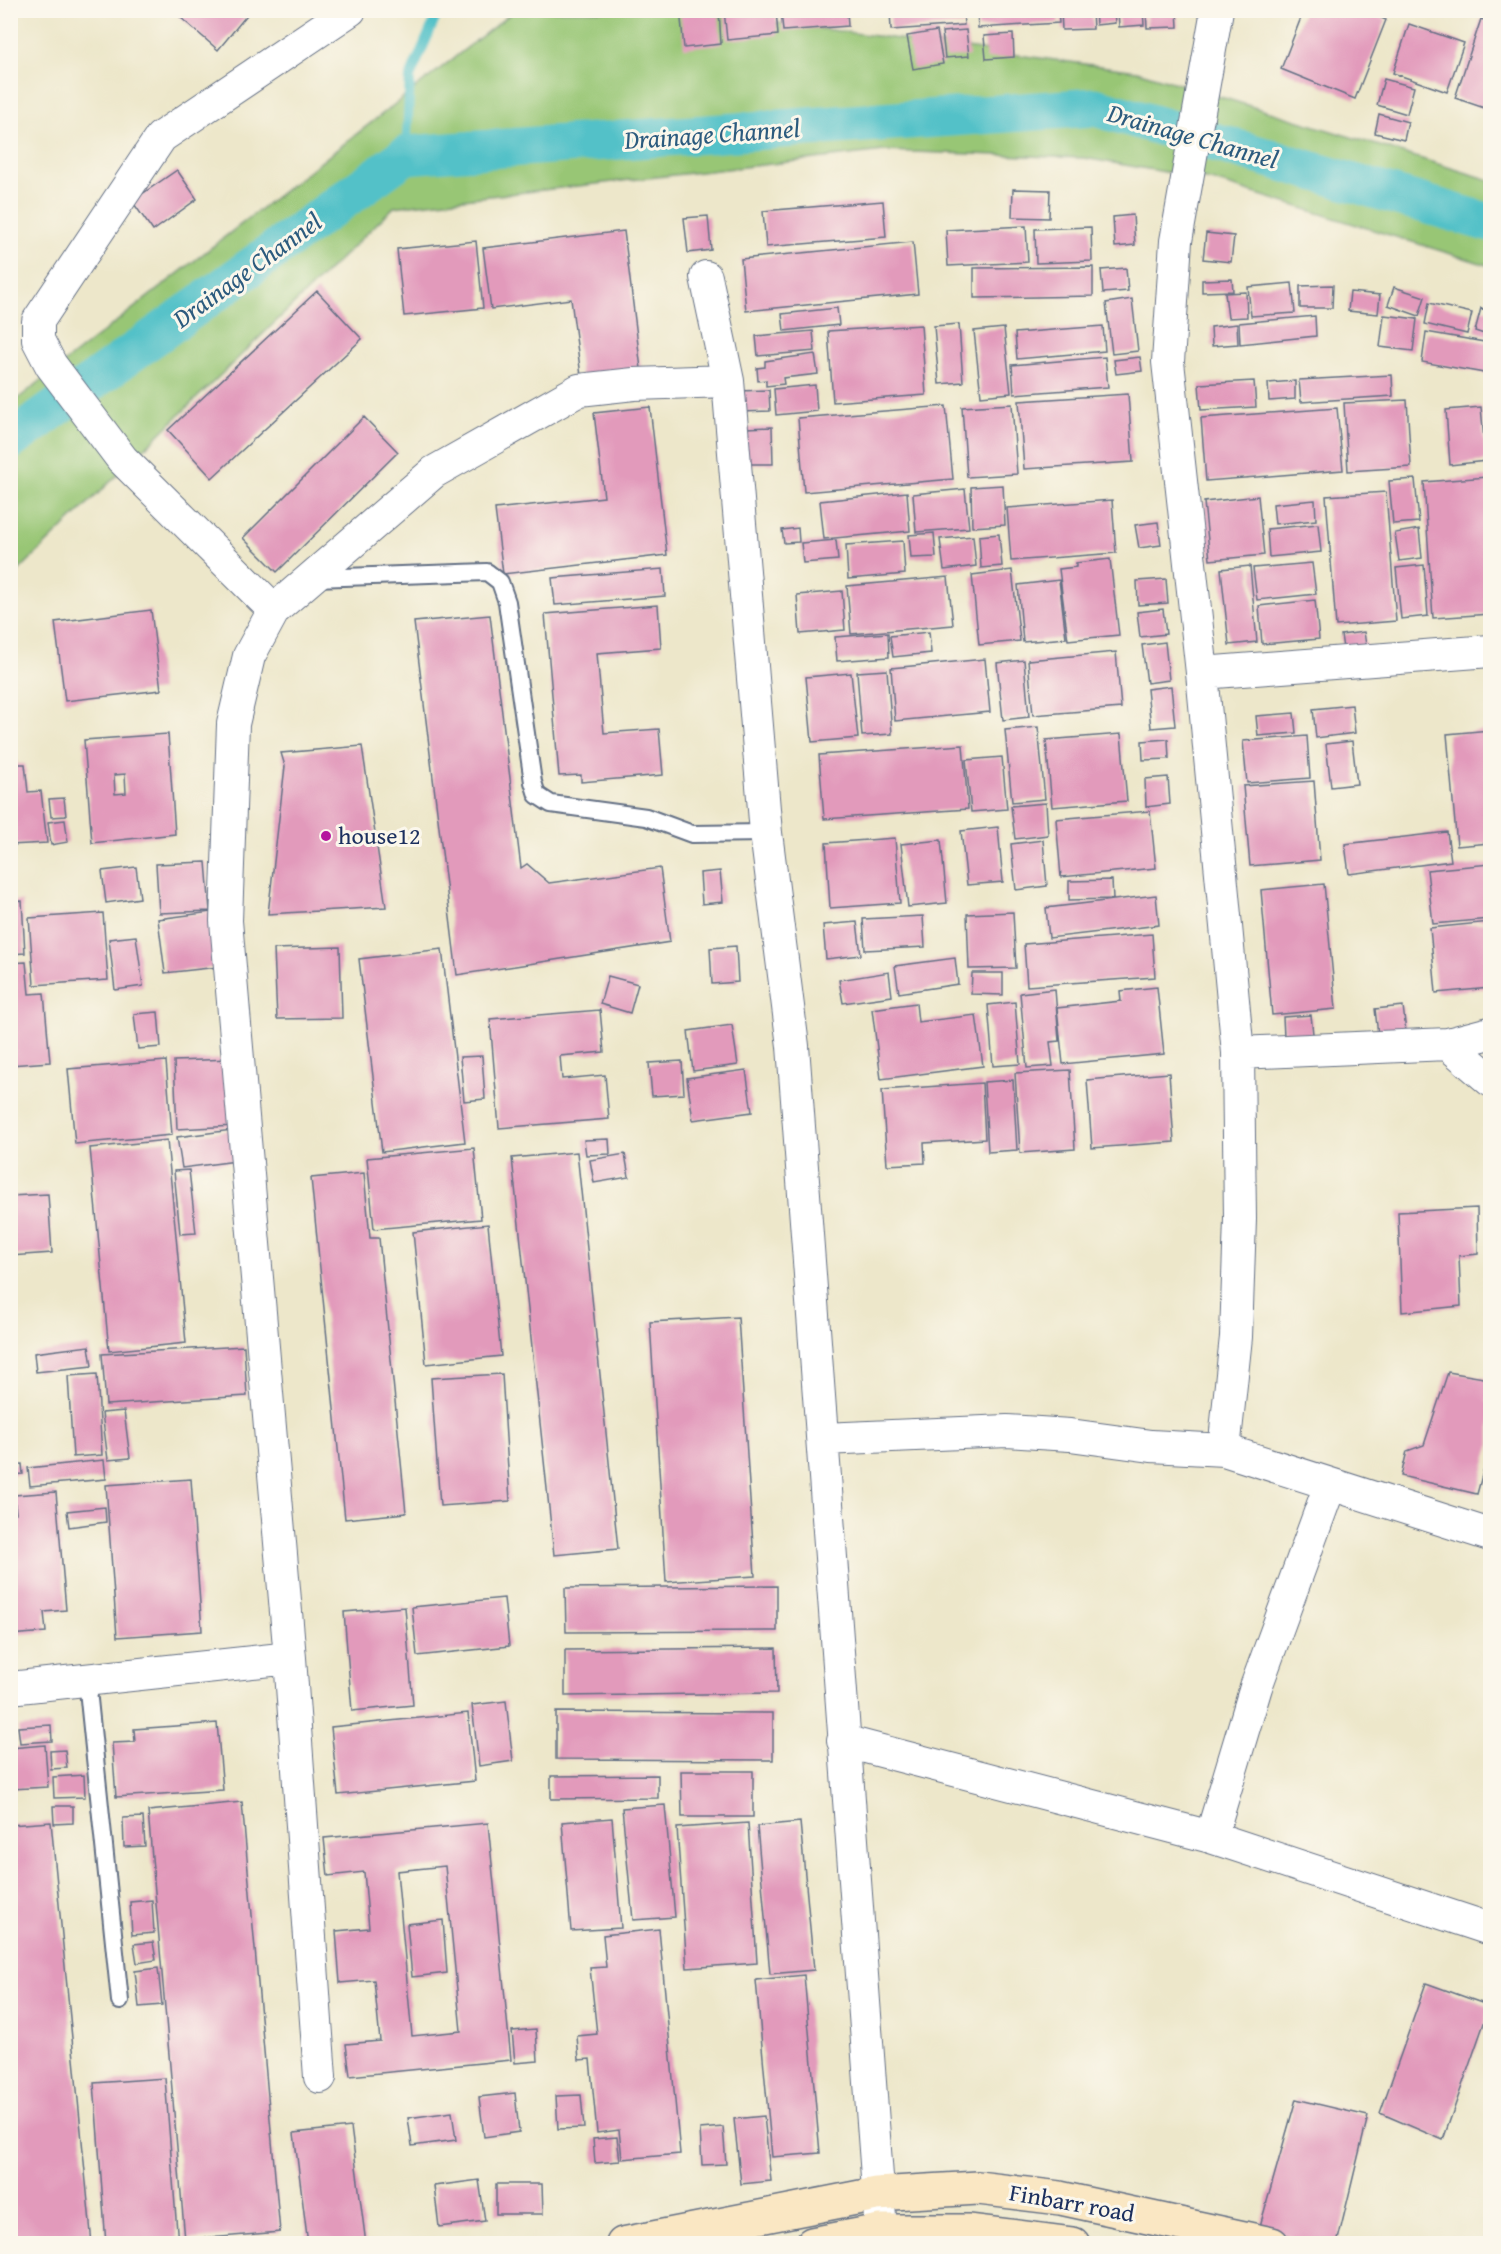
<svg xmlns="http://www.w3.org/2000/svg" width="1501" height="2254" font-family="'Gentium Book Plus',serif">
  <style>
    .green { fill: #98c674; stroke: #5a7a69; stroke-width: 1.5 }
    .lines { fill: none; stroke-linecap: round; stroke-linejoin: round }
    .stream { stroke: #52c1c8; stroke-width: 10 }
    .canal { stroke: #52c1c8; stroke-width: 39 }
    .building { fill: #e29abb; fill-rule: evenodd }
    .lane-casing { stroke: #646f84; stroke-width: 20 }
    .street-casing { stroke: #646f84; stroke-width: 34 }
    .secondary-casing { stroke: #646f84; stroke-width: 36 }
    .lane { stroke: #fff; stroke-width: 16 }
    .street { stroke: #fff; stroke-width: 32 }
    .secondary { stroke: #fae7c3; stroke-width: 33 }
    .poi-dot { fill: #b5179e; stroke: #fbf7ec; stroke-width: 2 }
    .labels { text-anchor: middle; stroke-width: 6; stroke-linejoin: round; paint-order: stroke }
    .poi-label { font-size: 24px; fill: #1b2f5e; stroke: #fbf7ec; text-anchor: start }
    .street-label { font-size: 24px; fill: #1b2f5e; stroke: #fbf7ec }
    .water-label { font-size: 26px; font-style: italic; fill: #2c5b7e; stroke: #fbf7ec }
  </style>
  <rect width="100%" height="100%" fill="#fbf7ec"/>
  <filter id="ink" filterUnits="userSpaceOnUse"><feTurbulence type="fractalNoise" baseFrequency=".0167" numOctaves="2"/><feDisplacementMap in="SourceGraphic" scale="12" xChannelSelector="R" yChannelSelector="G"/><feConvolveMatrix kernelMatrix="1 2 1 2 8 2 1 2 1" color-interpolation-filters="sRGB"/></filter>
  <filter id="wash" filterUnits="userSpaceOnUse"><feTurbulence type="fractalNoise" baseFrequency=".008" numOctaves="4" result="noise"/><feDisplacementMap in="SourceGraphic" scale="24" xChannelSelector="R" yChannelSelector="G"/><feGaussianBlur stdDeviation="1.35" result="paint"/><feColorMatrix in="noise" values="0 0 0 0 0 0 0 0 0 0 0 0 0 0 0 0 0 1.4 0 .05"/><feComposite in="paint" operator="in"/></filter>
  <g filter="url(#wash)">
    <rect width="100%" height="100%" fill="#ede7ca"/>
    <path class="green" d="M514 11H690L1137 71 1490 180V266L1211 180 1084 158 884 151 394 207 11 578V404Z"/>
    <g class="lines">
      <path class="stream" d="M406 155 410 77 439 10"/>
      <path class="canal" d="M10 441 406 155 1095 107 1490 223"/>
    </g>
    <g id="blocks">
      <path class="building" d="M172 10H251L218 50Z
        M680 10H719L721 44 684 48Z
        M724 10H776L778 35 727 40Z
        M781 10H847L848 26 783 31Z
        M890 10H963L964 25 891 30Z
        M977 10H1058L1059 23 978 28Z
        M1061 10H1092L1093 29 1062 30Z
        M1095 10H1114L1115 23 1096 25Z
        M1118 10H1143L1144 25 1119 27Z
        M1177 10 1178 27 1147 28 1146 11Z
        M1304 10H1363L1386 20 1355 99 1281 69Z
        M1481 19 1490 22V110L1455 98Z
        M1409 24 1464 43 1447 92 1393 73Z
        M966 30 969 56 945 58 942 32Z
        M937 31 943 64 913 69 907 36Z
        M1013 34 1014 57 986 59 984 36Z
        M1384 79 1414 87 1407 114 1377 105Z
        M1379 114 1408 122 1404 140 1375 133Z
        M177 170 197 199 153 231 132 201Z
        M1013 189 1050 190 1049 218 1012 217Z
        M883 201 886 237 766 247 763 211Z
        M1133 215 1135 245 1115 247 1113 217Z
        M708 216 711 250 688 253 684 218Z
        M1026 226 1028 262 948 266 946 230Z
        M1091 227 1092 261 1036 263 1035 229Z
        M624 231 641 369 581 376 571 299 491 309 483 248Z
        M1206 233 1234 236 1231 262 1203 259Z
        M476 241 483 308 404 316 397 249Z
        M913 242 918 294 746 311 741 259Z
        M1093 267V296L974 298V268Z
        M1126 268 1128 291 1103 293 1101 270Z
        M1232 279 1233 291 1202 292V280Z
        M1292 283 1295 313 1251 316 1248 287Z
        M1333 285 1332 308H1300V286Z
        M1394 287 1425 297 1419 316 1388 305Z
        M317 291 362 339 212 478 168 430Z
        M1246 292 1247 317 1228 318 1225 293Z
        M1350 292 1380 295 1378 314 1348 311Z
        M1132 299 1138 351 1112 354 1106 303Z
        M1429 303 1472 313 1467 334 1425 324Z
        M837 308 839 325 784 331 782 314Z
        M1481 308 1490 311V336L1475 331Z
        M1384 315 1417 319 1413 351 1380 347Z
        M1315 316 1316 336 1240 344 1239 323Z
        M959 324 963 382 939 384 934 326Z
        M1237 324 1238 344 1212 346 1211 327Z
        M921 325 926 395 833 402 828 331Z
        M1103 326 1105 351 1017 359 1015 333Z
        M1004 328 1011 393 981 396 974 331Z
        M813 331 815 351 758 356 756 336Z
        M1426 332 1490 343V374L1422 362Z
        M815 354 818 374 783 378 784 384 766 386V380L758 381 757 368 765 367V361Z
        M1105 357 1108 387 1014 394 1012 365Z
        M1140 357 1142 371 1116 374 1114 360Z
        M1392 375 1393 396 1301 402 1299 380Z
        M1254 381 1256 407 1201 410 1199 384Z
        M1295 381V399L1269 401 1268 383Z
        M815 385 817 411 776 415 774 389Z
        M769 390 770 411 739 412 738 391Z
        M1128 394 1133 462 1024 469 1019 401Z
        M1407 400 1411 467 1348 471 1344 403Z
        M1012 404 1017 474 967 477 962 407Z
        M946 406 953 479 804 492 798 418Z
        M650 407 667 555 503 574 495 509 604 497 594 413Z
        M1481 407 1486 461 1450 465 1446 410Z
        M1337 408 1343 470 1206 481 1201 418Z
        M364 417 398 452 277 572 243 538Z
        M772 427 773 464H745V428Z
        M1487 477 1490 528V614L1433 618 1424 482Z
        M1415 479 1419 522 1393 524 1389 481Z
        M1003 485 1005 525 972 527 971 487Z
        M965 489 969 528 916 532 913 494Z
        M907 492 910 531 824 539 820 501Z
        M1386 492 1396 621 1336 626 1326 496Z
        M1258 496 1264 555 1210 560 1204 502Z
        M1112 500 1116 553 1011 561 1007 508Z
        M1315 500 1316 520 1275 524 1273 504Z
        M1158 522 1161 545 1139 548 1135 525Z
        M1318 524 1321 552 1269 557 1267 529Z
        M798 528 799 542 784 543 782 530Z
        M1419 529 1422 558 1399 561 1395 533Z
        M934 533 936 557 911 558 909 535Z
        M999 534 1002 566 981 568 979 536Z
        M973 536 976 566 944 570 940 539Z
        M836 540 838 560 803 563 801 543Z
        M903 541 905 574 848 579 846 545Z
        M1110 559 1119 635 1068 640 1059 569 1076 567V563Z
        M1312 563 1316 594 1257 600 1253 568Z
        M1424 565 1428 616 1401 619 1396 568Z
        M1250 566 1257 642 1229 645 1221 569Z
        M663 569 665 596 555 605 552 578Z
        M1012 570 1020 641 979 645 972 575Z
        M948 577 953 625 851 634 847 586Z
        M1166 579 1168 603 1138 605 1137 581Z
        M1059 580 1066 638 1023 642 1018 585Z
        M842 591 845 630 800 634 797 595Z
        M1315 600 1319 639 1262 644 1259 606Z
        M658 605 661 648 597 653 604 733 659 729 663 775 581 782V775L559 776 545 614Z
        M1163 609 1166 634 1140 637 1137 612Z
        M151 610 161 690 65 701 55 622Z
        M490 615 521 868 527 864 549 883 660 868 670 942 457 975 414 622Z
        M929 632 931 653 893 657 890 636Z
        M1364 632 1367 652 1344 655 1341 635Z
        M888 633 889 657 837 661 835 637Z
        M1165 642 1169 680 1147 683 1142 645Z
        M1116 652 1121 708 1033 715 1028 660Z
        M985 659 990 712 895 721 891 668Z
        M1024 660 1029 717 1003 720 997 663Z
        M887 670 892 734 862 736 857 672Z
        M851 673 858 738 812 742 806 677Z
        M1171 686 1175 726 1151 728 1147 689Z
        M1352 705 1355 733 1316 738 1313 709Z
        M1294 713 1296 733 1258 736 1256 716Z
        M10 718 17 764H25L28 792 41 791 47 843 10 845Z
        M1038 727 1045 799 1012 802 1005 730Z
        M1490 730V843L1457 846 1447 734Z
        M168 734 175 834 92 843 84 740ZM125 774 126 793 115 794 114 775Z
        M1121 734 1127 801 1052 807 1046 740Z
        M1307 736 1310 778 1247 783 1243 741Z
        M1168 739 1169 759 1143 760 1142 741Z
        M1352 741 1357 784 1331 787 1326 744Z
        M963 745 968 809 824 819 819 755Z
        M362 746 386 907 268 914 285 766 281 753Z
        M1002 757 1007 809 971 812 966 760Z
        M1168 777 1170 804 1146 807 1145 779Z
        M1314 781 1320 860 1250 866 1243 786Z
        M64 798 66 816 51 817 49 799Z
        M1046 803 1048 835 1015 839 1011 806Z
        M1150 811 1156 868 1061 877 1056 819Z
        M65 820 68 842 51 845 48 822Z
        M998 827 1003 882 967 885 961 831Z
        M1447 832 1451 861 1349 874 1345 844Z
        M895 838 900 903 830 908 826 843Z
        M941 840 947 903 908 907 901 844Z
        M1043 840 1047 886 1016 890 1011 844Z
        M206 862 210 911 159 913 156 864Z
        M1490 864V919L1433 924 1427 870Z
        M136 867 140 898 106 903 102 871Z
        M720 871 723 902 702 904 700 873Z
        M1112 880 1113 899 1069 900V881Z
        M1324 884 1336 1009 1272 1015 1261 890Z
        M1156 895 1159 925 1049 938 1046 908Z
        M22 901 25 953 10 954V902Z
        M211 912 218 967 165 973 158 919Z
        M1013 912 1016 968 969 969 967 914Z
        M103 913 108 980 34 985 29 918Z
        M923 916 925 947 865 950 863 919Z
        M857 922 861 955 826 959 823 925Z
        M1490 922V988L1436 993 1430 928Z
        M1152 934 1155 977 1027 986 1024 944Z
        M136 936 143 986 115 990 109 939Z
        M736 946 738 982 712 984 710 948Z
        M340 947 342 1018 277 1019 274 949Z
        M442 949 465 1142 382 1152 359 959Z
        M955 958 958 984 899 993 895 966Z
        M26 962 29 994 44 993 50 1062 10 1065V963Z
        M889 972 892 996 843 1003 839 980Z
        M972 973H1003V995L971 994Z
        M608 976 638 984 630 1013 600 1004Z
        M1157 987 1164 1054 1063 1064 1057 1008 1121 1001 1120 991Z
        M1055 989 1059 1041 1050 1042 1053 1066 1027 1068 1020 993Z
        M1015 1002 1020 1064 993 1066 988 1005Z
        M916 1003 918 1022 976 1015 983 1066 881 1079 872 1009Z
        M1403 1006 1407 1040 1379 1043 1375 1009Z
        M600 1010 604 1052 560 1056 562 1079 605 1075 609 1119 499 1128 490 1019Z
        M158 1012 161 1047 138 1049 134 1014Z
        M1311 1015 1313 1034 1284 1036 1283 1017Z
        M732 1025 738 1065 693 1071 688 1031Z
        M482 1056 485 1099 464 1101 460 1057Z
        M232 1059 235 1126 177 1129 174 1061Z
        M166 1061 172 1135 75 1144 68 1069Z
        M682 1061 684 1094 652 1096 649 1063Z
        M746 1070 752 1112 693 1120 687 1078Z
        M1070 1070 1075 1149 1020 1153 1015 1073Z
        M1169 1073 1174 1142 1092 1148 1087 1080Z
        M1013 1080 1017 1150 988 1152 984 1082Z
        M982 1083 985 1139 924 1143 925 1163 887 1165 882 1090Z
        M240 1129 244 1160 182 1168 177 1137Z
        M609 1139 610 1154 586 1155 584 1140Z
        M167 1140 186 1343 109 1351 90 1148Z
        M474 1148 481 1219 374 1229 367 1158Z
        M577 1152 618 1549 554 1555 512 1158Z
        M625 1154 629 1177 594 1183 590 1160Z
        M189 1170 196 1233 180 1234 174 1171Z
        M364 1173 370 1238H379L406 1513 345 1519 311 1178Z
        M48 1194 52 1253 10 1256V1196Z
        M1477 1208 1478 1254 1459 1256 1461 1306 1402 1312 1398 1212Z
        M488 1224 501 1356 426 1364 413 1232Z
        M738 1317 755 1576 666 1582 650 1322Z
        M89 1346 92 1366 36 1372 34 1353Z
        M244 1346 247 1396 106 1405 102 1354Z
        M1448 1372 1490 1379 1487 1402 1490 1403V1446L1477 1494 1401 1476 1407 1451 1424 1445Z
        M97 1374 102 1455 73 1457 68 1376Z
        M502 1374 510 1501 440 1506 431 1378Z
        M124 1411 130 1458 108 1460 102 1413Z
        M104 1460 106 1479 30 1486 28 1468Z
        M22 1464 23 1474 10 1475V1465Z
        M191 1479 202 1631 117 1637 106 1485Z
        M56 1492 66 1610 44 1612 46 1632 10 1635V1513H16L14 1495Z
        M105 1507 106 1522 69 1527 67 1511Z
        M777 1586V1631L566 1632 565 1588Z
        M504 1598 509 1646 417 1656 412 1607Z
        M405 1607 413 1705 352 1711 344 1612Z
        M776 1648 777 1693 565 1696V1650Z
        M506 1701 513 1761 479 1766 472 1705Z
        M556 1712 773 1713V1760L556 1759Z
        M468 1713 475 1781 338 1795 331 1727Z
        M217 1723 223 1790 116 1797 112 1743 135 1742 134 1729Z
        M51 1725 52 1741 20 1743 18 1727Z
        M45 1745 48 1787 12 1789 10 1748Z
        M65 1750 67 1768 51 1769 50 1751Z
        M681 1771H753V1817H682Z
        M84 1775 85 1797 54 1798 53 1777Z
        M658 1775V1798L551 1799V1776Z
        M242 1802 280 2232 185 2240 148 1811Z
        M665 1805 675 1917 633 1920 622 1808Z
        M53 1806H73V1823L54 1824Z
        M143 1817 145 1846 124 1847 123 1818Z
        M612 1818 621 1928 571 1931 562 1822Z
        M51 1822 92 2244H10V1825Z
        M800 1822 814 1970 770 1974 757 1826Z
        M488 1823 511 2060 350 2076 346 2044 380 2041 374 1980 340 1983 336 1931 369 1928 364 1872 328 1876 324 1838ZM445 1866 461 2031 412 2036 397 1871Z
        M748 1823 757 1963 687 1968 677 1828Z
        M152 1900 154 1933 132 1935 130 1902Z
        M443 1920 447 1973 412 1977 407 1924Z
        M659 1929 680 2154 622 2159 619 2130 597 2133 590 2059 579 2060 577 2036 597 2034 590 1968 606 1967 603 1935Z
        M153 1942 156 1960 137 1963 134 1944Z
        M158 1968 162 2005 139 2007 135 1971Z
        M804 1975 820 2153 772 2157 756 1980Z
        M1426 1983 1490 2006 1443 2140 1380 2113Z
        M536 2029 538 2061 515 2063 512 2031Z
        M165 2078 178 2244H106L94 2083Z
        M515 2093 519 2132 484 2137 479 2097Z
        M581 2095 584 2128 558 2129 556 2096Z
        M1296 2099 1368 2116 1337 2244H1310L1260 2226Z
        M452 2112 456 2140 412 2146 408 2118Z
        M764 2116 771 2181 741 2184 734 2119Z
        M351 2127 366 2244H308L294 2133Z
        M723 2127 726 2164 702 2165 700 2129Z
        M617 2137 620 2161 595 2163 593 2139Z
        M479 2180 485 2221 439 2227 434 2186Z
        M496 2184H542L543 2214H496Z"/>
    </g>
  </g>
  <g filter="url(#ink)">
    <use href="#blocks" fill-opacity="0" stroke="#646f84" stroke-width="1.5"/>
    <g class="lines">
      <g class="lane-casing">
        <path id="lane" d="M315 578 487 572 500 582 507 602 533 782 537 795 551 804 646 817 692 834 766 833
          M87 1680 120 2001"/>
      </g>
      <g class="street-casing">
        <path id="street" d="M1217 10 1176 241 1168 362 1202 673 1238 1053 1240 1219 1236 1337 1224 1450
          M706 277 728 381 766 833 793 1046 882 2244
          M274 610 122 459 51 365 38 340V321L161 137 350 10
          M1202 673 1490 651
          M1448 1044 1490 1080
          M1238 1053 1448 1044 1490 1033
          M823 1439 1007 1431 1070 1435 1151 1446 1224 1450 1490 1535
          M10 1688 290 1658
          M843 1741 1211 1837 1490 1929
          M1211 1837 1256 1687 1330 1485
          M320 2077 290 1658 226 921 233 724 249 656 274 610 434 472 579 390 634 384 728 381"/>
      </g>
      <g class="secondary-casing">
        <path id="secondary" d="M623 2244 876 2194 978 2188 1060 2198 1272 2244
          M812 2244 880 2231H970L1073 2244"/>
      </g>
      <use href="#lane" class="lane"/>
      <use href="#street" class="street"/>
      <use href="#secondary" class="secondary"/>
    </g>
  </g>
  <circle class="poi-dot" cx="326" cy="836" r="6"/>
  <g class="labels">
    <g class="poi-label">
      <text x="338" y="844">house12</text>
    </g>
    <g class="street-label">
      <text transform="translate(1072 2203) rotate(10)" y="8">Finbarr road</text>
    </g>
    <g class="water-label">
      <text transform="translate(712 134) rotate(-4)" y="9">Drainage Channel</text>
      <text transform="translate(1193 136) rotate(16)" y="9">Drainage Channel</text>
      <text transform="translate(247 270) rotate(-36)" y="9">Drainage Channel</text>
    </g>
  </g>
  <rect width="1501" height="2254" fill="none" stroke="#fbf7ec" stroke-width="36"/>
</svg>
